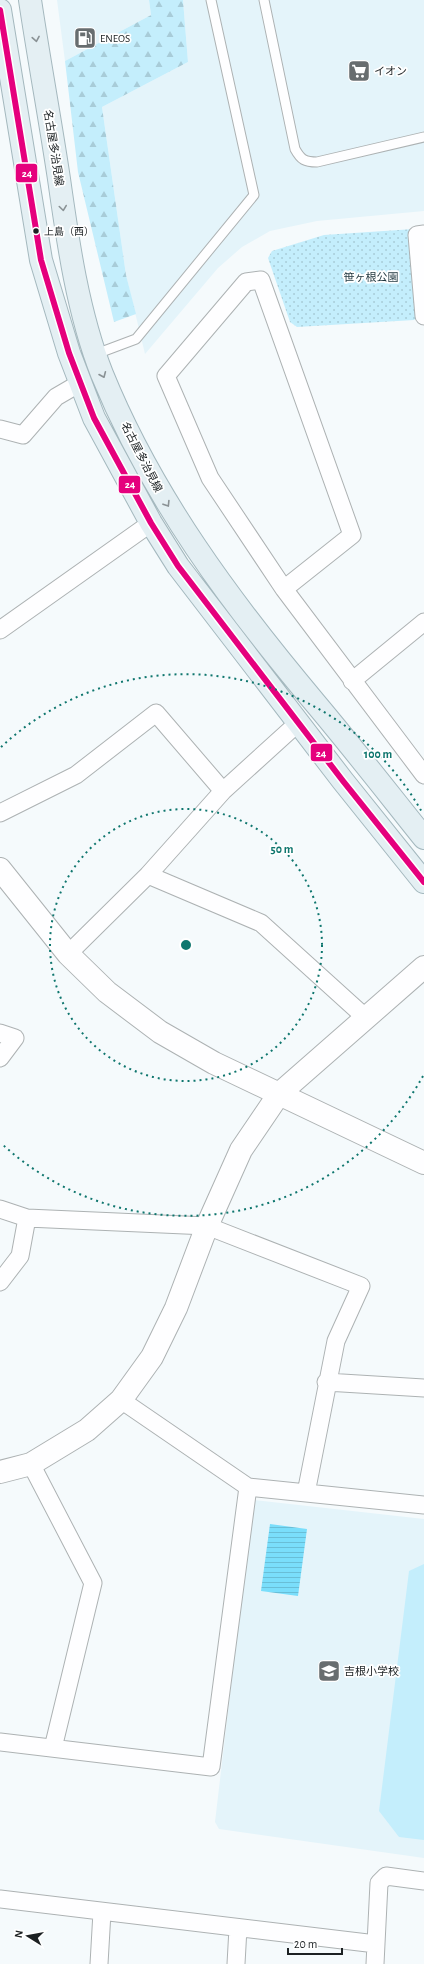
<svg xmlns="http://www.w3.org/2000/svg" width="424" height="1964" font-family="'Alegreya Sans','Noto Sans JP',sans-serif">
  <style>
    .built { fill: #e4f4fa }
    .green { fill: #c4eefc }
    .forest { fill: url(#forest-firs) }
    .park { fill: url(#park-dots) }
    .water { fill: url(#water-rules) }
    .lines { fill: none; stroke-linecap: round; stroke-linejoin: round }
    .lane-casing { stroke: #adb2b3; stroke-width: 11 }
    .street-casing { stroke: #adb2b3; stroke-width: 19 }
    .secondary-casing { stroke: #adb2b3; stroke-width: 24 }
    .primary-casing { stroke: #a4b8be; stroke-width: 24 }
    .lane { stroke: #fefeff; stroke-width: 9 }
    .street { stroke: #fefeff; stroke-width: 17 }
    .secondary { stroke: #fefeff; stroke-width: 22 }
    .primary { stroke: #e4eff3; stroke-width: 22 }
    .bus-1-casing { stroke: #fff; stroke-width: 9 }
    .bus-1 { stroke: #e5007d; stroke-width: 6 }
    .oneway { stroke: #8a9295 }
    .ring { fill: none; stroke: #0f766e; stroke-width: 2; stroke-dasharray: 2 4 }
    .bus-dot { fill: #1c2123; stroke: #fff; stroke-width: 1.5 }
    .labels { text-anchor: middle; stroke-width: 3.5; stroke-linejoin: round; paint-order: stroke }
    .bus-label { font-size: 10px; fill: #1c2123; stroke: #fff; text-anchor: start }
    .poi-label { font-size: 11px; fill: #1c2123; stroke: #fff; text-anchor: start }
    .street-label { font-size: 11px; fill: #1c2123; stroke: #fff }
    .park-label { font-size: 11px; fill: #1f363e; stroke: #fff }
    .centre { fill: #0f766e; stroke: #fff; stroke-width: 2 }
    .ring-label { font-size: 12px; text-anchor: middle; font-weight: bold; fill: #0f766e; stroke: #fff; stroke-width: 3.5; stroke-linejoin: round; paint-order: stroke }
    .line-badge { stroke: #fff; stroke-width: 1.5 }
    .badge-label { font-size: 11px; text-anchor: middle; font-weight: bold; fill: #fff }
  </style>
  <defs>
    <pattern id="forest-firs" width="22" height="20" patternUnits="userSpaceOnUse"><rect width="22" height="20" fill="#c4eefc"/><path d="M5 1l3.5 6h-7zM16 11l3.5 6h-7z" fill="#a8ccd8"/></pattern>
    <pattern id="park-dots" width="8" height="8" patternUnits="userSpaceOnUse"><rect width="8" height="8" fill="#c4eefc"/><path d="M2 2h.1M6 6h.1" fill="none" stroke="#a8ccd8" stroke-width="1.8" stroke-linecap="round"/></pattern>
    <pattern id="water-rules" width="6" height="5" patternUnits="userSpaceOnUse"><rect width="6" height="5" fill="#7adefb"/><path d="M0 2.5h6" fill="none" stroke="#69bed7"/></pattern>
  </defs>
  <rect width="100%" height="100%" fill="#f5fafc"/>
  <path class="built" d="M57 0H149L151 15 65 61Z
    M183 0H424V211L317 221 270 231 242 247 218 268 145 354 126 275 102 107 188 62Z
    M253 1500 424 1519V1858L219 1829 215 1822Z"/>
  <path class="green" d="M424 1564V1840L399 1837 379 1811 409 1571Z"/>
  <path class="forest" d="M149 0H183L188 62 102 107 126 275 136 314 114 322 78 172 65 61 151 15Z"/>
  <path class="park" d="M414 229 420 314 414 320 297 327 290 322 268 258 272 251 324 235Z"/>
  <path class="water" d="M270 1524 307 1529 298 1596 261 1591Z"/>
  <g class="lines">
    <g class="lane-casing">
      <path id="lane" d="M264 0 295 149C301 160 305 162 317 162L424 137
        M96 354 136 339 254 195 211 0"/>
    </g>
    <g class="street-casing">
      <path id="street" d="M424 234 417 235 424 316
        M0 429 23 435 56 397 80 383
        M284 589 352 535 261 280 246 282 166 376 210 478 284 589 424 775
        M0 630 151 523
        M352 681 424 622
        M0 813 76 775 156 713 223 791
        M148 875 261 923 366 1018
        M68 954 148 875 223 791 299 722
        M0 1033 15 1038 0 1058
        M0 1209 27 1218 207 1226 361 1286 336 1341 306 1493
        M0 1282 20 1256 27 1218
        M326 1382 424 1388
        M121 1400 248 1487 424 1505
        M31 1464 93 1583 53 1748
        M0 1742 211 1767 248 1487
        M0 1899 376 1944
        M99 1964 102 1912
        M236 1964 238 1928
        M375 1964 379 1883 386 1876 424 1881"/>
    </g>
    <g class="secondary-casing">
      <path id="secondary" d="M0 869 68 954 107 992 160 1032 214 1063 424 1163
        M0 1472 31 1464 87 1430 121 1400 152 1357 176 1308 207 1226 241 1150 279 1094 424 967"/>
    </g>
    <g class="primary-casing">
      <path id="primary" d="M30 0C39 60 50 119 59 179 68 243 78 313 102 374 152 497 231 603 316 704 353 748 388 793 424 838
        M0 10 41 260 69 353 94 418 151 523 178 566 343 781 424 882"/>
    </g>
    <use href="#lane" class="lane"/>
    <use href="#street" class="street"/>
    <use href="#secondary" class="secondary"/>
    <use href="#primary" class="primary"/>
    <g class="bus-1-casing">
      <path id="bus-1" d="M0 10 41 260 69 353 94 418 151 523 178 566 343 781 424 882"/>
    </g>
    <use href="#bus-1" class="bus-1"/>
  </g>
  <defs><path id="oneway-chevron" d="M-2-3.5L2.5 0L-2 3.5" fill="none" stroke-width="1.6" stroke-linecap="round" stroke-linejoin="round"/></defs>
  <g class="oneway">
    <use href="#oneway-chevron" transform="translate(36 39) rotate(80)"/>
    <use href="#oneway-chevron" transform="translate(63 208) rotate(82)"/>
    <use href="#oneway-chevron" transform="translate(103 375) rotate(67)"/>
    <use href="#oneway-chevron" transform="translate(167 504) rotate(58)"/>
  </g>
  <g class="ring">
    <circle cx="186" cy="945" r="136"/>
    <path d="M423 1076A271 271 0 0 1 1 1143M1 747A271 271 0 0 1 423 814"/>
  </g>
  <defs>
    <g id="fuel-square" transform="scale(1.15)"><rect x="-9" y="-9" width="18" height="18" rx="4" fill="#686d6f" stroke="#fff"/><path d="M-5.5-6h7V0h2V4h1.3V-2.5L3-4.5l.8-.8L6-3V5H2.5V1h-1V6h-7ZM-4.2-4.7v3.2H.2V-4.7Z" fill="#fff"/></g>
    <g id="supermarket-square" transform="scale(1.15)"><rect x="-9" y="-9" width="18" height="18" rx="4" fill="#686d6f" stroke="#fff"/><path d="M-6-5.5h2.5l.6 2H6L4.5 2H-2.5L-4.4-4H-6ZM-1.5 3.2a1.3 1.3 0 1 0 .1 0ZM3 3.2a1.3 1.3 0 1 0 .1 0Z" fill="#fff"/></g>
    <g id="school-square" transform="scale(1.15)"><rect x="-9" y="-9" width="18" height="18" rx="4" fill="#686d6f" stroke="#fff"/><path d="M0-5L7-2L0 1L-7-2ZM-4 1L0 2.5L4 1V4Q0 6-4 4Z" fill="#fff"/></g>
  </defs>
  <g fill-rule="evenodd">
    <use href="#fuel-square" x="85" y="38"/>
    <use href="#supermarket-square" x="359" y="71"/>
    <use href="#school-square" x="329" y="1671"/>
  </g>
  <circle class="bus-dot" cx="36" cy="231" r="3.5"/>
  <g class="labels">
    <g class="bus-label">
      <text x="44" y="235">上島（西）</text>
    </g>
    <g class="poi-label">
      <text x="100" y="42">ENEOS</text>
      <text x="374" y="75">イオン</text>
      <text x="344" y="1675">吉根小学校</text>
    </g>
    <g class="street-label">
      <text transform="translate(54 148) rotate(81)" y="4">名古屋多治見線</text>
      <text transform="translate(142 457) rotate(63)" y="4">名古屋多治見線</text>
    </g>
    <g class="park-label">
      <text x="371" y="281">笹ヶ根公園</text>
    </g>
  </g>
  <circle cx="186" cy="945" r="6" class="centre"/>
  <g class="ring-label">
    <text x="378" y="758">100 m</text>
    <text x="282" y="853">50 m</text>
  </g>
  <g class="line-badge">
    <rect x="15" y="163" width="23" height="20" rx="4" fill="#e5007d"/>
    <rect x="118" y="475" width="23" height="19" rx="4" fill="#e5007d"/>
    <rect x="310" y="743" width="23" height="19" rx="4" fill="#e5007d"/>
  </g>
  <g class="badge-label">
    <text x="27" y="177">24</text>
    <text x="130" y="488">24</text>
    <text x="321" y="757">24</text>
  </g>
  <g transform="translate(28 1936) rotate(281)" stroke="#ffffff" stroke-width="3" paint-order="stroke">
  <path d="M0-3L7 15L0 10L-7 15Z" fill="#1c2123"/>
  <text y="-6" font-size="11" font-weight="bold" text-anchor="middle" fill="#1c2123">N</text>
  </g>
  <path d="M288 1948v6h54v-6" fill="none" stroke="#1c2123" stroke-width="2"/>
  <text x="294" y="1948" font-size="12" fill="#1c2123" stroke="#ffffff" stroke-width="3" paint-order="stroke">20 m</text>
</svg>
